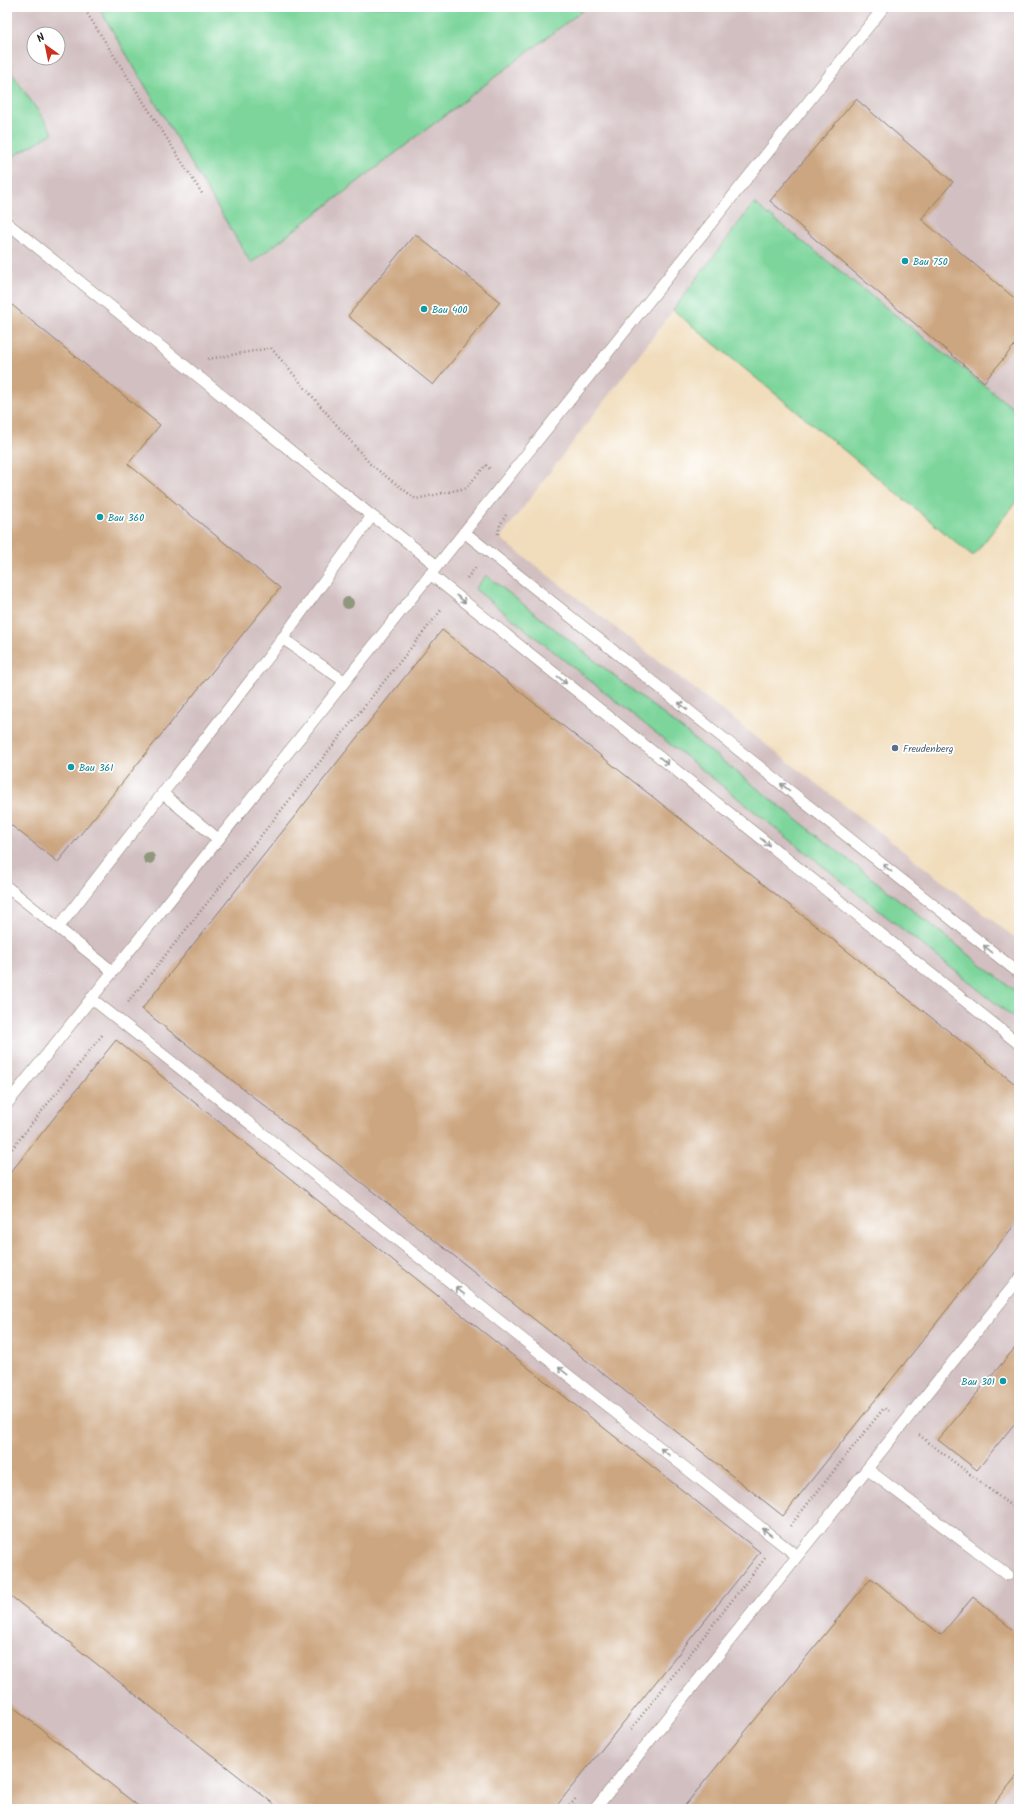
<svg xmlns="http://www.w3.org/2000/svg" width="1026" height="1816" font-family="Kalam,sans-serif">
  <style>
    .industrial { fill: #d2bfc1; fill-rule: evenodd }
    .green { fill: #7dd59b; stroke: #4c785c }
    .building { fill: #cca680 }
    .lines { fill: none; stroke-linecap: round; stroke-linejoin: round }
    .service-casing { stroke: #867c6c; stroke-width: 12 }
    .path { stroke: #867c6c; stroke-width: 2.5; stroke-dasharray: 1 3; stroke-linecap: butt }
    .service { stroke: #fff; stroke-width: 11 }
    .tree { fill: #8f977c }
    .oneway { stroke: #999 }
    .culture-dot { fill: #0f9aa8; stroke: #fff; stroke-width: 1.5 }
    .service-dot { fill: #5c6f8a; stroke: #fff; stroke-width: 1.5 }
    .labels { text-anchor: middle; stroke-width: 3.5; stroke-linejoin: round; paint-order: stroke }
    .culture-label { font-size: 10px; fill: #0d838f; stroke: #fff; text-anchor: start }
    .service-label { font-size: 10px; fill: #4e5e75; stroke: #fff; text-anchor: start }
  </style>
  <rect width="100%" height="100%" fill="#fff"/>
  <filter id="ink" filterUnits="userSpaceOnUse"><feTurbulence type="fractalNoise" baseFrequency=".025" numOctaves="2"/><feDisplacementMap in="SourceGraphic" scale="8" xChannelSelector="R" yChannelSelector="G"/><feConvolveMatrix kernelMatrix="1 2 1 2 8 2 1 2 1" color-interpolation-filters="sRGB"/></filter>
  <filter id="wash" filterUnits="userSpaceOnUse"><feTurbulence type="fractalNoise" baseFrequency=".012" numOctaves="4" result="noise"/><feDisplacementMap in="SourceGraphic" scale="16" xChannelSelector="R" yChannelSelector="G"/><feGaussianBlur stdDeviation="0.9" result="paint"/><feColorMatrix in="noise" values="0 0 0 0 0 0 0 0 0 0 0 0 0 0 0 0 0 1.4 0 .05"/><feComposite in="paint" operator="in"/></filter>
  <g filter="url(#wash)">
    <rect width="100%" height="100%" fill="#f1ddbc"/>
    <path class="industrial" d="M7 7H98L251 262 587 7H1019V413L754 204 500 538 1019 941V1809H7ZM34 34H58V58H34Z"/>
    <path class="green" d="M105 7H587L251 263 100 10Z
      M7 66 53 133 7 160Z
      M754 203 1019 413V498L973 556 673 310Z
      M486 575 1019 994V1022L475 589Z"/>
    <g id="blocks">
      <path class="building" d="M856 99 953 182 921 219 1019 302V340L984 382 770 201Z
        M415 234 500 302 433 385 348 316Z
        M7 301 160 425 128 464 280 588 58 862 7 822Z
        M442 630 1019 1087V1219L783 1516 142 1009Z
        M116 1040 760 1552 554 1809H280L7 1593V1177Z
        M1019 1343V1418L977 1470 938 1440Z
        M871 1578 941 1635 973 1597 1019 1635V1773L990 1809H682Z
        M7 1702 142 1809H7Z"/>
    </g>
  </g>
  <g filter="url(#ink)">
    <use href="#blocks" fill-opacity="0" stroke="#867c6c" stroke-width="1"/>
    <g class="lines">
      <g class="service-casing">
        <path id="service" d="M7 223 372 516 392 530 437 566
          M464 532 1019 973
          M430 574 1019 1044
          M282 638 344 681
          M162 793 218 839
          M7 887 112 971
          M58 928 271 654 372 516
          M91 998 797 1556
          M7 1104 884 7
          M867 1469 1008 1575
          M595 1809 1019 1279"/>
      </g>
      <path class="path" d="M83 7 203 195
        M208 359 271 348 371 465 416 499 466 488 486 465 490 469
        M498 534 500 525 506 515
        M467 578 476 567
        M128 1002 442 609
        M7 1155 103 1034
        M919 1435 1019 1512
        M790 1526 884 1408 889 1411
        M631 1729 766 1557
        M567 1809 577 1797"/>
      <use href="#service" class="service"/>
    </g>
    <g class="tree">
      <circle cx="348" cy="603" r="6"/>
      <circle cx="149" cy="858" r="6"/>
    </g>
    <defs><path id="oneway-shaft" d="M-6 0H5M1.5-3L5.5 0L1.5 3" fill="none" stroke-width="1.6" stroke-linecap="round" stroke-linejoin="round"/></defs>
    <g class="oneway">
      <use href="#oneway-shaft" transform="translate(461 599) rotate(39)"/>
      <use href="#oneway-shaft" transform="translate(562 680) rotate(39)"/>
      <use href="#oneway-shaft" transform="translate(683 706) rotate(-141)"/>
      <use href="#oneway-shaft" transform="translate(664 761) rotate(39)"/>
      <use href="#oneway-shaft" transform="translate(785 787) rotate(-141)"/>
      <use href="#oneway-shaft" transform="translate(765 842) rotate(39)"/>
      <use href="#oneway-shaft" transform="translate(887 868) rotate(-141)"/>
      <use href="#oneway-shaft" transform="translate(988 949) rotate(-141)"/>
      <use href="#oneway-shaft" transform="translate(460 1291) rotate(-142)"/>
      <use href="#oneway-shaft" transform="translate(563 1371) rotate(-142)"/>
      <use href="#oneway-shaft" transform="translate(665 1452) rotate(-142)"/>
      <use href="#oneway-shaft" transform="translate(767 1532) rotate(-142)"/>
    </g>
  </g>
  <g class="culture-dot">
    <circle cx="905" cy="261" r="4"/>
    <circle cx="424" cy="309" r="4"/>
    <circle cx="100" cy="517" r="4"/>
    <circle cx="71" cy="767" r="4"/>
    <circle cx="1003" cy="1381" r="4"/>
  </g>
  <circle class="service-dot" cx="895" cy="748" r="4"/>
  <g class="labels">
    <g class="culture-label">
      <text x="913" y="265">Bau 750</text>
      <text x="432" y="313">Bau 400</text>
      <text x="108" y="521">Bau 360</text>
      <text x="79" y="771">Bau 361</text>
      <text x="995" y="1385" text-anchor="end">Bau 301</text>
    </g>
    <g class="service-label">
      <text x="903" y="752">Freudenberg</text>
    </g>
  </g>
  <rect width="1026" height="1816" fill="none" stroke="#fff" stroke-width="24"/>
  <g transform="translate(46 46) rotate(327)"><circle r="19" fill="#ffffff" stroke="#a4a4a4"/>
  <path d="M0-3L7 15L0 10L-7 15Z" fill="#c8321e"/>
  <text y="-6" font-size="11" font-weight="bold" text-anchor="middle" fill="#1c1c1c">N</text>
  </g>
</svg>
